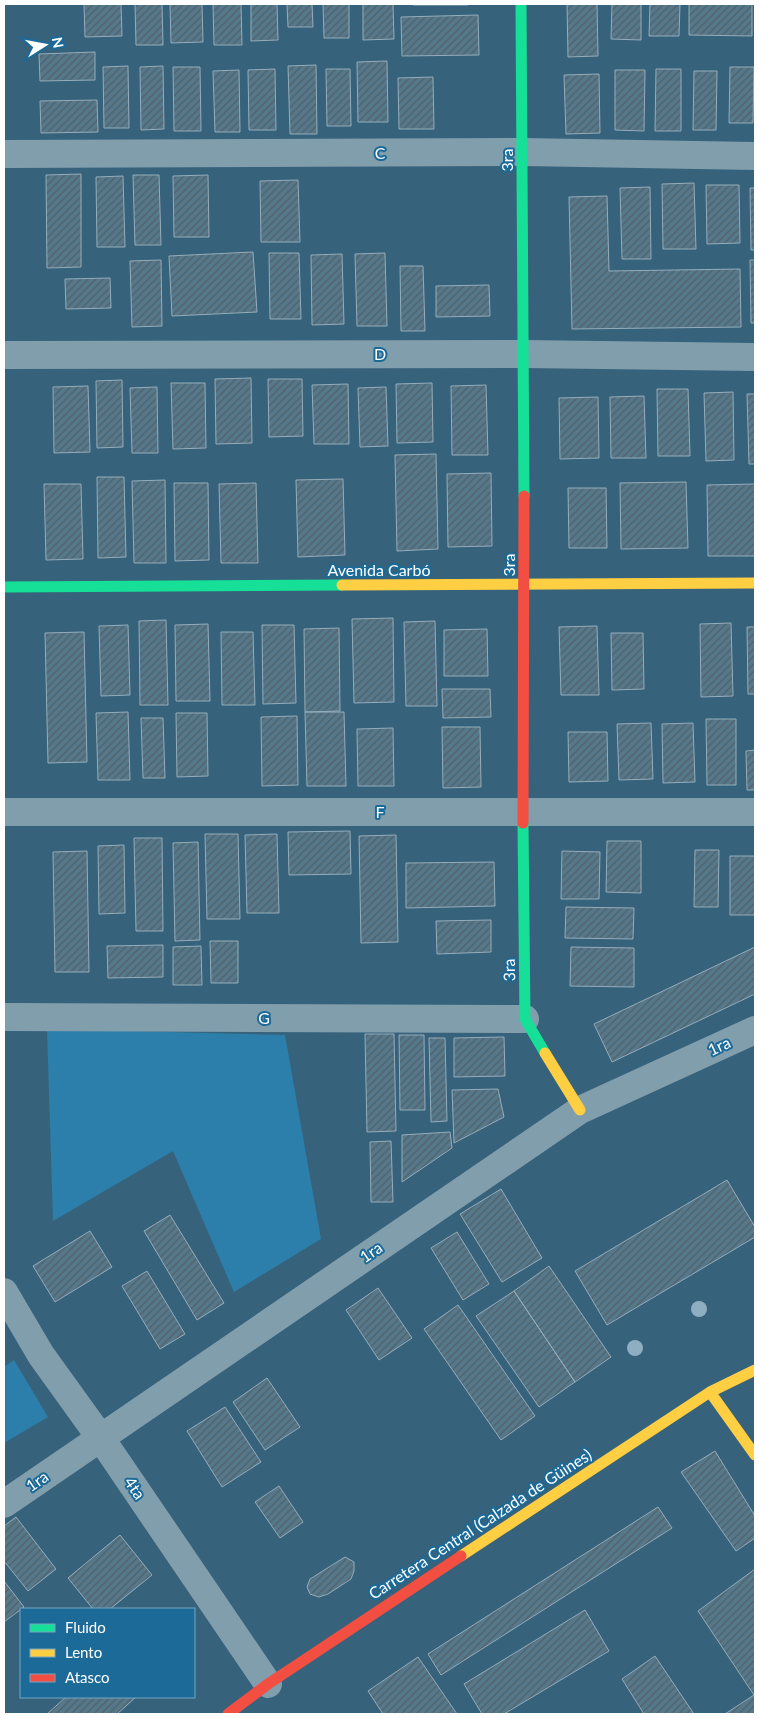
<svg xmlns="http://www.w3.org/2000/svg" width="759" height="1718" font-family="Lato,sans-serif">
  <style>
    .green { fill: #2d7fab }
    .building { fill: url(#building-hatch); stroke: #95adbb }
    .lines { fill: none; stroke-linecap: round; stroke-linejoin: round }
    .street { stroke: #819ead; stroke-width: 28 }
    .fast { stroke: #16e098; stroke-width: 11 }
    .slow { stroke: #ffcf43; stroke-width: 11 }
    .jam { stroke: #f24e42; stroke-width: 11 }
    .tree { fill: #8eafc1 }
    .labels { text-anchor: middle; stroke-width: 4; stroke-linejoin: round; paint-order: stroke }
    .street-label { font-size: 16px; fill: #fff; stroke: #1b6a97 }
  </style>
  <defs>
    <pattern id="building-hatch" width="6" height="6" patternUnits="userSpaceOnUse" patternTransform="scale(1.25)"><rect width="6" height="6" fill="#56788b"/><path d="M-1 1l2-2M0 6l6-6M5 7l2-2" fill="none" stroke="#506068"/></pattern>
  </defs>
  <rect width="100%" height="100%" fill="#37627b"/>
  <path class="green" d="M47 1029 285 1035 321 1239 234 1292 173 1151 53 1221Z
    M14 1360 48 1417 4 1443V1367Z"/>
  <path class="building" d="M84 4H121L122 36 85 37Z
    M135 4H162L163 45H136Z
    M170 4H202L203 42 171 43Z
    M213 4H241L242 45H214Z
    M251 4H277L278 40 251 41Z
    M287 4H312L313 27H288Z
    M323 4H349V38H324Z
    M363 4H393L394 39 363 40Z
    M413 4H468V5H413Z
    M567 4H597L598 56 568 57Z
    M612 4H641V40L611 39Z
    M650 4H680L679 36H649Z
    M689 4H752V36L689 35Z
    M478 15 479 55 402 56 401 17Z
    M95 52V80L40 81 39 54Z
    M387 61 388 122H358L357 62Z
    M316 65 317 134H290L288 66Z
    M128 66 129 128H104L103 67Z
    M163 66 164 129 141 130 140 67Z
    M173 67H200L201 131H174Z
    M730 67H754L753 123H729Z
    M275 69 276 130H249L248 70Z
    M326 69H350L351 126H327Z
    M656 69H681V131H655Z
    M239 70 240 132H215L213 71Z
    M615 70H645L644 131 615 130Z
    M694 71H717L716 130H693Z
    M599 74 600 133 566 134 564 75Z
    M433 77 434 129H399L398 78Z
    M97 100 98 132 41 133 40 101Z
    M81 174V267L47 268 46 175Z
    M133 175H159L161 245H135Z
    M208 175 209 237H174L173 176Z
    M123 176 125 247H97L96 177Z
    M298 180 300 242H261L260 181Z
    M694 183 696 249H663L662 184Z
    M706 185H739L740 243 707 244Z
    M650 187 651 259H622L620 188Z
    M750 188H755V250H751Z
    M607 196 609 271 740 269 741 327 572 329 569 197Z
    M253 252 257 312 172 316 169 256Z
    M269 253H299L301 319H270Z
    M385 253 387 326H357L355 254Z
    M342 254 344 324 312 325 311 255Z
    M161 260 162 326 132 327 130 261Z
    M750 260H755V323H751Z
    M400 266H423L425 331H401Z
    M110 278 111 308 66 309 65 279Z
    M489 285 490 316 436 317V286Z
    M251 378 252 443 216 444 215 379Z
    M268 379H302L303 436 269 437Z
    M122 380 123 447 97 448 96 381Z
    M171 383H205L206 448 173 449Z
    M432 383 433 442 397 443 396 384Z
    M348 384 349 444H314L312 385Z
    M486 385 488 455H452L451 386Z
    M88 386 90 452 54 453 53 387Z
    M157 387 158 453H132L130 388Z
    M386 387 388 446 360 447 358 388Z
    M657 389H688L690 456H658Z
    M733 392 734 460 706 461 704 393Z
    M747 394H755V464H749Z
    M644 396 646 458H611L610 397Z
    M598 397 599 458 560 459 559 398Z
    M436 454 438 549 397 551 395 455Z
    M491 473 492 546 448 547 447 474Z
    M97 477H124L126 557 98 558Z
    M343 479 345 555 298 557 296 480Z
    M165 480 166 563H134L132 481Z
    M686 482 688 548 621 549 620 483Z
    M174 483H208L209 560 175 561Z
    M256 483 258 563H221L219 484Z
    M44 484H81L83 559 46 560Z
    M755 484V556H708L707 485Z
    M568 488H606L607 548H569Z
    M393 618 394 702 354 703 352 619Z
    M166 620 168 705H140L139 621Z
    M435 621 437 706H406L404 622Z
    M731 623 733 696 701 697 700 624Z
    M208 624 210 701H176L175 625Z
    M128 625 130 695 101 696 99 626Z
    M262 625H294L296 703 263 704Z
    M597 626 599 695H561L559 627Z
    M747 627H755V694H748Z
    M339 628 340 711 305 712 304 629Z
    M487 629 488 676H444V630Z
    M84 632 87 762 48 763 45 633Z
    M221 632H253L255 705H222Z
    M611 633H643L644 689 612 690Z
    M442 689H490L491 717 443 718Z
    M128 712 130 780H98L96 713Z
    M305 712H344L346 786H307Z
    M176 713H207L208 776 177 777Z
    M297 716 298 785 262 786 261 717Z
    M141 718H163L165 778H143Z
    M706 719H736V785H707Z
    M651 723 653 779 619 780 617 724Z
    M693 723 695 782 663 783 662 724Z
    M442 727H480L481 787 443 788Z
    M393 728 394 786H358L357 729Z
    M568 732H607L608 781 569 782Z
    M755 750V790H747L746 751Z
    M350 831 351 874 289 875 288 832Z
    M205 834H238L240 919H207Z
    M277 834 279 913H247L245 835Z
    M396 835 398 942 361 943 359 836Z
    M134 838H162L163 931H136Z
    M607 841H641V893L606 892Z
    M198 842 200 940 175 941 173 843Z
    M124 845 125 913 99 914 98 846Z
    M695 850H719L718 907H694Z
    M87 851 89 972H55L53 852Z
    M562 851 600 852 599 899H561Z
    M730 856H755V915H730Z
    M494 862 495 906 406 908V863Z
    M566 907 634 908 633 939 565 938Z
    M491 920V952L437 954 436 921Z
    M210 941H238V983H211Z
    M163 945V977L108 978 107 946Z
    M201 946 202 985H173V947Z
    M571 947 634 948V987L570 986Z
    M755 947V994L612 1062 594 1024Z
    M365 1034H394L396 1131 367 1132Z
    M399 1035H424L425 1110H400Z
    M504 1037 505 1076 454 1077V1038Z
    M429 1038H445L447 1121 431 1122Z
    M498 1089 504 1117 454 1143 452 1090Z
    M450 1132 452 1148 402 1182V1135Z
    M391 1141 393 1202H371L370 1142Z
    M727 1180 755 1227V1237L607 1325 575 1271Z
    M501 1189 542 1258 502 1282 460 1214Z
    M170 1215 224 1303 197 1320 144 1231Z
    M90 1231 112 1267 55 1302 33 1266Z
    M457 1232 489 1284 463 1300 431 1248Z
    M549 1266 611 1357 575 1382 514 1291Z
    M147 1271 185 1334 160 1349 122 1286Z
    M378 1288 412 1338 379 1360 346 1310Z
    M514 1291 575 1382 539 1407 476 1316Z
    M458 1305 535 1416 501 1440 424 1329Z
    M267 1378 300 1427 265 1450 233 1402Z
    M225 1407 261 1462 222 1487 187 1431Z
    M715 1451 755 1516V1538L736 1551 681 1472Z
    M279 1486 303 1522 280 1538 255 1502Z
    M658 1507 672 1528 441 1675 428 1654Z
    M16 1517 56 1569 28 1591 4 1561V1526Z
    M120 1535 152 1575 110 1609H93L68 1578Z
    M345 1557 354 1562V1571L351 1579 328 1594 319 1597 310 1594 307 1587 310 1579Z
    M755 1569V1714H725L754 1695 698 1611Z
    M4 1581 24 1607 4 1622Z
    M585 1610 609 1651 504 1714H482L464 1684Z
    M655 1656 694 1714H644L622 1679Z
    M418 1657 457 1714H383L368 1691Z
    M66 1697H136L117 1714H47Z"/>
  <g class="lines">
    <path class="street" d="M4 154 523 152 755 156
      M4 355 524 354 755 357
      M4 812H755
      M4 1017 525 1019
      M4 1292 41 1355 100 1437 268 1684
      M4 1504 580 1110 755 1030"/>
    <path class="fast" d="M521 4 524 496
      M4 587 342 585
      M523 823 525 1019 545 1053"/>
    <path class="slow" d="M342 585 755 583
      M545 1053 580 1110
      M710 1392 755 1455
      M461 1556 710 1392 755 1370"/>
    <path class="jam" d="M523 823 524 496
      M228 1714 268 1684 461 1556"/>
  </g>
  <g class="tree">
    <circle cx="699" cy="1309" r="8"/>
    <circle cx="635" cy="1348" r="8"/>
  </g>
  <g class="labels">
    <g class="street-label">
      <text x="380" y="159">C</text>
      <text transform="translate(507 160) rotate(-90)" y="6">3ra</text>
      <text x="380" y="360">D</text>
      <text transform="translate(509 565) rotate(-90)" y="6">3ra</text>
      <text x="379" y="576">Avenida Carbó</text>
      <text x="380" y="818">F</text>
      <text transform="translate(509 970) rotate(-91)" y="6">3ra</text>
      <text x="264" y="1024">G</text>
      <text transform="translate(719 1046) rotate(-25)" y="6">1ra</text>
      <text transform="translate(371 1252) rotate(-34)" y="6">1ra</text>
      <text transform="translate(37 1481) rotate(-35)" y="6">1ra</text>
      <text transform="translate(135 1488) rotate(56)" y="6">4ta</text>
      <text transform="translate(480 1524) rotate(-33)" y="6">Carretera Central (Calzada de Güines)</text>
    </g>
  </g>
  <rect width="759" height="1718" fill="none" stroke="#ffffff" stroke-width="10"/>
  <rect x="20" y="1608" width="175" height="90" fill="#1b6a97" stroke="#76a6c1"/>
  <rect x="30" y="1624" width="25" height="8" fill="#16e098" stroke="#76a6c1"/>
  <text x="65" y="1633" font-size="15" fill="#ffffff">Fluido</text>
  <rect x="30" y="1649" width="25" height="8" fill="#ffcf43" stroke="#76a6c1"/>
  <text x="65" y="1658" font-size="15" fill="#ffffff">Lento</text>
  <rect x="30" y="1674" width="25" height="8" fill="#f24e42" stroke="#76a6c1"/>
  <text x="65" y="1683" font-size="15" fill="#ffffff">Atasco</text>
  <g transform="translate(45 45) rotate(79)" stroke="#1b6a97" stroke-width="4" paint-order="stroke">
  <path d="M0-4L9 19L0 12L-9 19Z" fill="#ffffff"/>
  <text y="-8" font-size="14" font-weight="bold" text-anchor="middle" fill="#ffffff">N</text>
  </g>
</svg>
